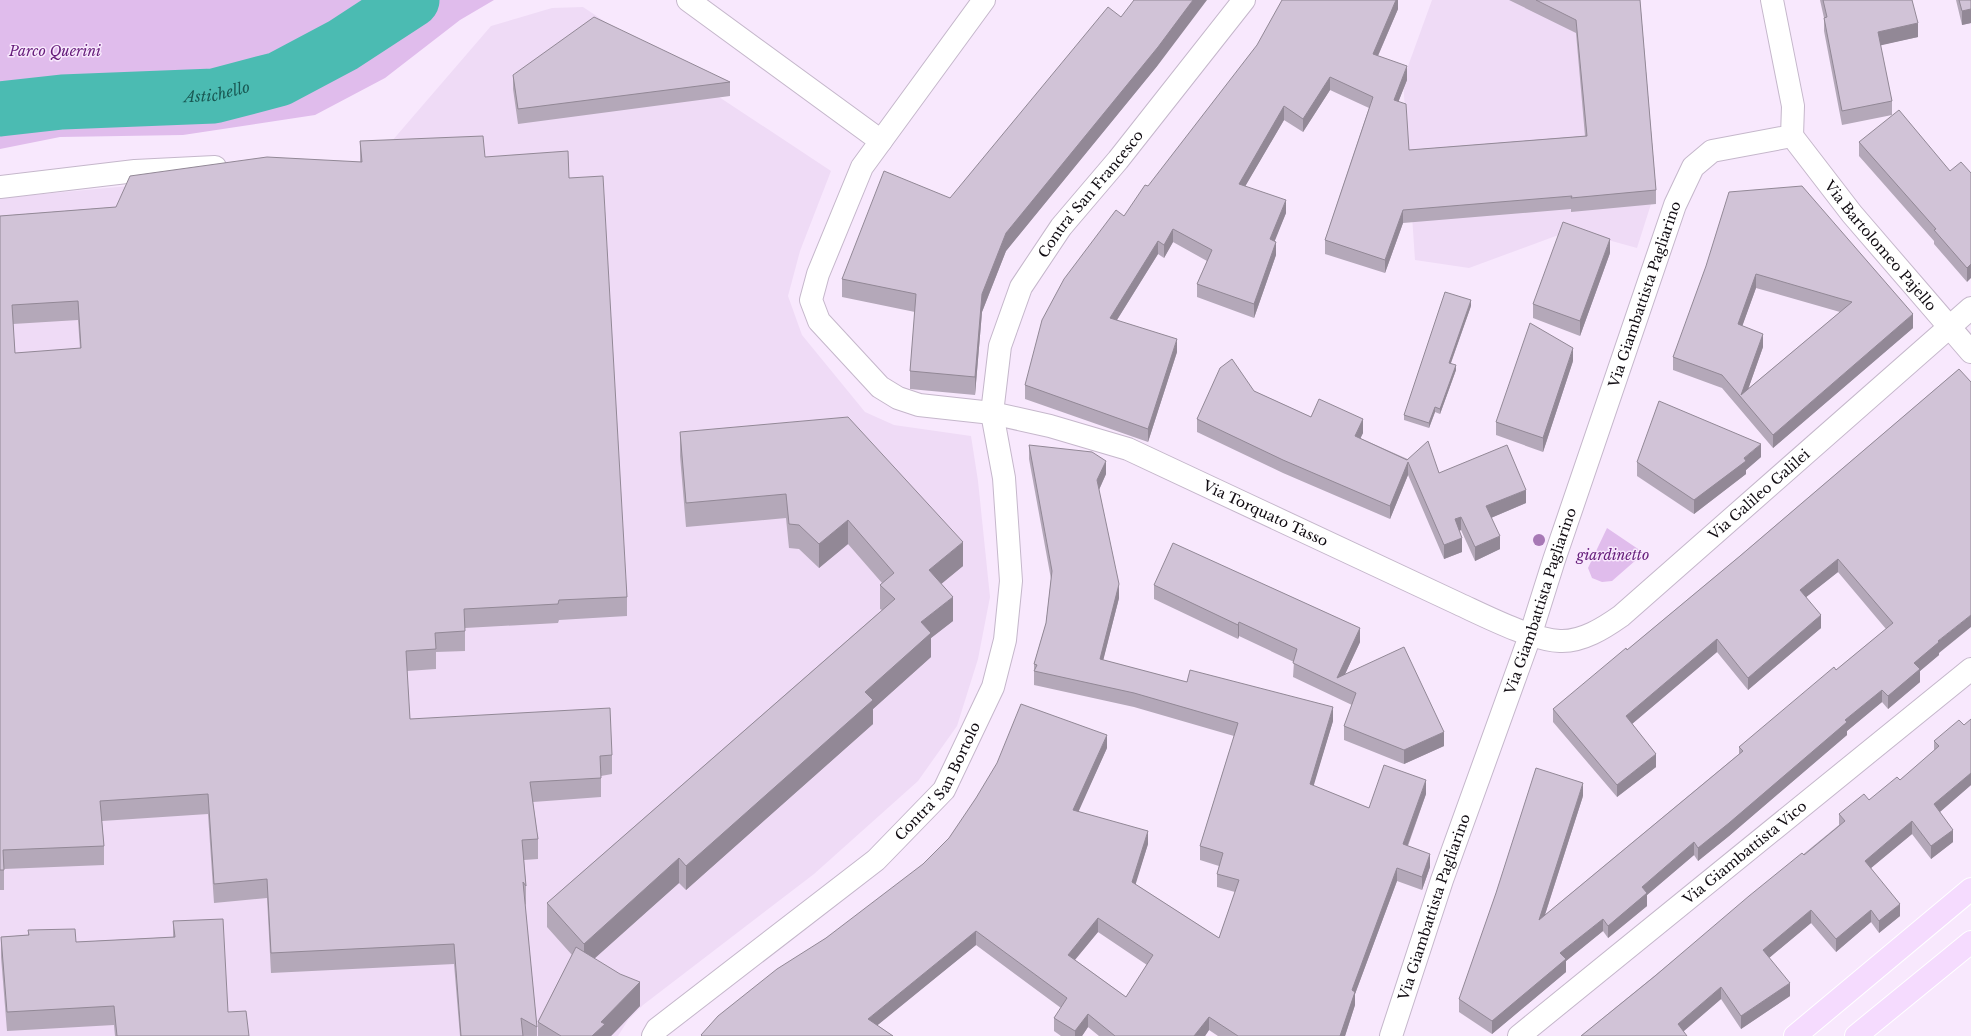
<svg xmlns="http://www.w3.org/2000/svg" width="1971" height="1036" font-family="'Libre Baskerville',serif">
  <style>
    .built { fill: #efdbf6 }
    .green { fill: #e0bcec }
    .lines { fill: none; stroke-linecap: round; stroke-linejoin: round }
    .river { stroke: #4bbbb2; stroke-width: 55 }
    .minor-casing { stroke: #c5b7cb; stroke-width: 24 }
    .major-casing { stroke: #fff; stroke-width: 24 }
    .minor { stroke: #fff; stroke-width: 22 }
    .major { stroke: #f5dbfe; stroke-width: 22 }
    .tree { fill: #a778b5 }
    .wall { fill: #b4a8b9; fill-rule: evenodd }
    .shaded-wall { fill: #928896 }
    .building { fill: #d1c3d7; stroke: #928896; fill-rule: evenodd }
    .labels { text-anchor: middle; stroke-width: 3; stroke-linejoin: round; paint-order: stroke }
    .park-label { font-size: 14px; font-style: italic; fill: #651c7a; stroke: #f8e8fd }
    .street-label { font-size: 14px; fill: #110c12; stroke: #f8e8fd }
    .water-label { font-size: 15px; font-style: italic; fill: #195853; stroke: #f8e8fd }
  </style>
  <rect width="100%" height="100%" fill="#f8e8fd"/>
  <path class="built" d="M1432 0H1639L1656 204H1651L1637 248 1572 230 1469 268 1415 260 1403 80Z
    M583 7 831 171 800 251 788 296 802 335 865 412 894 425 971 436 978 481 990 597 978 659 957 726 918 781 814 874 643 1005 628 1020 618 1036H0V198L373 163 491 26 552 8Z"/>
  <path class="green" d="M0 0H494L460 20 385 78 315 115 183 135 60 137 0 149Z
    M1607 528 1644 553 1612 581 1602 582 1592 578 1588 568Z"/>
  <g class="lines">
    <path class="river" id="s1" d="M0 109 62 102 214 96 279 79 343 45 412 0"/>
    <g class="minor-casing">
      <g id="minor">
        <path d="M688 0 881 141"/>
        <path id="s2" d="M984 0 862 167 818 274 811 300 819 321 880 387 898 398 919 405 992 413 1050 426 1128 449 1459 604C1485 616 1532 640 1560 641 1582 642 1604 628 1621 616L1971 308"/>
        <path id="s3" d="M1792 136 1852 214 1971 352"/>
        <path d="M0 187 135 171 215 167"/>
        <path id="s4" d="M653 1036 657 1029 876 860 944 790 993 687 1005 640 1011 581 1004 478 992 413 1000 346 1021 287 1061 227 1118 160 1244 0"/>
        <path id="s5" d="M1391 1036 1442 880 1531 633 1554 560 1675 205 1693 167 1712 151 1792 136 1793 106 1772 0"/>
        <path id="s6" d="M1519 1036 1971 669"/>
      </g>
    </g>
    <g class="major-casing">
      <path id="major" d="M1795 1036 1971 889
        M1856 1036 1971 942"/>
    </g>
    <use href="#minor" class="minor"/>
    <use href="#major" class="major"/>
  </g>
  <circle class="tree" cx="1539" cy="540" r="6"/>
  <path class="wall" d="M1398 0V9L1378 56 1407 80 1398 102 1409 150 1585 136 1576 33 1509 0H1640L1656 190V204L1571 212V209L1403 223 1385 273 1325 254V240L1369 108 1330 90 1303 132 1284 120 1245 186 1286 213 1274 241 1276 255 1254 318 1197 297V284L1207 261 1173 242 1164 258 1158 254 1117 320 1177 352 1148 442 1025 399V385L1124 216 1148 186Z
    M1820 0H1912L1918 37 1880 45 1892 101V115L1842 125 1824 31V18Z
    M1956 0H1971V23L1962 25Z
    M1158 65 1006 251 982 312 975 395 910 389V371L915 312 842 297V279L950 198Z
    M513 75 730 82V96L518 124 513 89Z
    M360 141 485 157 569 178 627 597V616L559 620 558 623 465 628V651L436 652V669L407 671 410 719 612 755V774L601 776V797L533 802 538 839V859L524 860 526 886V905L525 904 537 1027V1036H460L454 964 271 973 267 898 214 903 208 814 102 821 104 846V865L4 869V890H0V216L116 207 360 162ZM78 320 80 349 15 353 13 324Z
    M1859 142 1950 171 1971 173 1967 282 1934 244V241L1859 156Z
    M1802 186 1913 328 1773 448 1722 388 1673 370V357ZM1756 288 1840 312 1748 389 1763 347 1742 326Z
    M1610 253 1580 336 1533 318V304Z
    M1471 306 1451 363 1456 370 1440 414 1435 412 1429 428 1404 420V415Z
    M1573 361 1543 452 1496 435V422Z
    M1959 369 1939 655 1920 671V682L1888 709 1882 702 1847 731V735L1729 836 1698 861 1694 855 1647 895V906L1608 938 1603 931 1566 961V972L1492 1034 1459 1012V999L1583 796 1545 915 1739 754V747L1836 670 1886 629 1838 572 1806 597 1821 628 1748 690 1717 652 1632 724 1656 767 1617 797 1553 722V709L1627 650 1740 556Z
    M1254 391 1311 417 1363 433 1360 438 1439 473 1526 503 1491 518 1500 549 1475 561 1461 530 1459 531 1462 552 1444 559 1408 475 1390 519 1283 473 1197 432V419Z
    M680 432 963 566 941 584 953 621 931 638V657L873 709V724L686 890 679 883 594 958 640 1006 611 1036H538V1022L572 955 547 927V903L882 610 880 609V585L882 583 848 544 819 568 799 549 789 548 786 518 686 527 680 456Z
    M1029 445 1106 474 1099 490 1119 598 1103 660 1333 721 1313 786 1369 808 1426 794 1408 846 1430 867 1422 890 1397 881 1355 994V1005L1345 1036H1218L1209 1030 1205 1036H1099L1088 1027 1082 1036H1061L1054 1031V1018L1061 1008 976 945 877 1025 893 1036H701V1035L826 938 1107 748 1078 811 1148 844 1135 884 1219 938 1235 892 1217 887V874L1219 866 1200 860V846L1234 736 1134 707 1034 685V664L1046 623 1051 579 1029 459ZM1098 932 1147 965 1126 997 1075 960Z
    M1761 457 1746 470V474L1694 514 1637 476V462Z
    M1154 585 1360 642 1345 674 1444 746 1404 764 1344 740V726L1352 705 1293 677 1294 662 1239 636 1238 639 1154 599Z
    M1971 719V785L1940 812 1953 842 1931 859 1912 834 1871 868 1900 916 1879 933 1871 922 1836 952 1811 923 1769 958 1790 996 1741 1029 1721 999 1684 1031 1581 1036 1839 825V814L1869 800 1900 780 1934 751V741L1964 725Z
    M173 921 228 1012 249 1036H115L114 1025 7 1031 1 957V937L28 935V930L76 942 173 937Z"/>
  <path class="shaded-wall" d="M1193 0H1207L1158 65 1006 251 982 312 975 395V377L982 294 1006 233Z
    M1396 0H1398V9L1373 67V54Z
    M1971 9V23L1962 25V11Z
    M1918 23V37L1878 46V32Z
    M1407 66V80L1394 113V100Z
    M1330 77V90L1303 132V119Z
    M1284 106V120L1239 197V184Z
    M1286 200V213L1270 253V239Z
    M1403 210V223L1385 273V260Z
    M1173 229V242L1164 258V245Z
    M1610 239V253L1580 336V321Z
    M1158 241V254L1110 331V318Z
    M1276 242V255L1254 318V304Z
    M1971 264V278L1967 282V268Z
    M1756 274V288L1738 338V324Z
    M1471 300V306L1449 368V363Z
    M1913 314V328L1773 448V435Z
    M1763 334V347L1744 401 1741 395Z
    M1177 339V352L1148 442V429Z
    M1573 348V361L1543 452V438Z
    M1456 365V370L1440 414V409Z
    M1435 407V412L1429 428V423Z
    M1363 419V433L1355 450V436Z
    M1761 444V457L1746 470V474L1694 514V500Z
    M1106 461V474L1097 494V480Z
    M1408 462V475L1390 519V506Z
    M1526 490V503L1486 520V506Z
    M1461 517V530L1455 533V519Z
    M848 520V544L819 568V544Z
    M1500 536V549L1475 561V547Z
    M1462 538V552L1444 559V545Z
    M963 542V566L929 594V570Z
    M1838 559V572L1800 602V590Z
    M1119 584V598L1100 673V659Z
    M953 597V621L931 638V657L873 709V724L686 890V866L865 692 921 622Z
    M1821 615V628L1748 690V678Z
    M1971 615V627L1939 653V655L1920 671V682L1888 709V696L1914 663 1938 641Z
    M1239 622V636L1238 639V625Z
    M1360 628V642L1340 685 1337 678Z
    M1717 639V652L1626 729V716Z
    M1882 690V702L1847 731V735L1729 836 1698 861V848L1845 720Z
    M1333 707V721L1310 798V784Z
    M1444 732V746L1404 764V750Z
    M1107 735V748L1073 824V810Z
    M1656 754V767L1617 797V785Z
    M1971 773V785L1934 817V804Z
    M1426 780V794L1403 858V844Z
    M1583 783V796L1539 933V920Z
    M1912 821V834L1865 873V861Z
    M1953 830V842L1931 859V846Z
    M1148 831V844L1132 896V882Z
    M1694 842V855L1647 895V906L1608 938V926L1642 887Z
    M1430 854V867L1422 890V877Z
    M679 858V883L584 968V944Z
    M1397 868V881L1355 994V1005L1345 1036H1340L1352 990Z
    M1900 904V916L1879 933V921Z
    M1811 910V923L1763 963V950Z
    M1871 910V922L1836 952V939Z
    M1098 918V932L1068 968V955Z
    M1603 919V931L1566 961V972L1492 1034V1021L1560 953Z
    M976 931V945L868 1033V1019Z
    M640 982V1006L611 1036H592L601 1022Z
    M1790 983V996L1741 1029V1016Z
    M1721 987V999L1678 1036V1024Z
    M1088 1014V1027L1082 1036H1075V1031Z
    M1209 1017V1030L1205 1036H1194Z"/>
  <path class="building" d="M1134 0H1193L1158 47 1006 233 982 294 975 377 910 371 916 294 842 279 884 171 950 198 1108 7 1121 17Z
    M1282 0H1396L1373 54 1407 66 1394 100 1406 104 1409 150 1587 136 1576 20 1536 0H1640L1656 190 1571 198 1572 196 1403 210 1385 260 1325 240 1373 97 1330 77 1303 119 1284 106 1239 184 1286 200 1270 239 1276 242 1254 304 1197 284 1212 250 1173 229 1164 245 1158 241 1110 318 1177 339 1148 429 1025 385 1042 320 1064 279 1116 210 1124 216 1145 185 1148 186 1257 45Z
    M1823 0H1912L1918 23 1878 32 1892 101 1842 111 1824 18 1827 17Z
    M1959 0H1971V9L1962 11Z
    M594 17 730 82 518 109 513 75Z
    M1899 110 1950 171 1961 162 1971 173V264L1967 268 1934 230 1936 229 1859 142Z
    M483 136 485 157 568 151 569 178 603 176 627 597 559 600 558 604 464 609 465 631 435 633 436 649 406 651 410 719 610 708 612 755 600 756 601 778 530 782 538 839 522 840 526 886 523 882 537 1027 521 1018 523 1036H461L454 944 271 953 267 879 214 884 208 794 100 801 104 846 3 850 4 870H0V216L116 207 130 176 267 157 362 162 360 141ZM78 301 81 348 15 353 12 305Z
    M1802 186 1913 314 1773 435 1722 375 1673 357 1706 266 1729 192ZM1756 274 1852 302 1741 395 1763 334 1738 324Z
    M1563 222 1610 239 1580 321 1533 304Z
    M1445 292 1471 300 1449 363 1456 365 1440 409 1435 407 1429 423 1404 415Z
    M1530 323 1573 348 1543 438 1496 422Z
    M1232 359 1254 391 1311 417 1319 399 1363 419 1355 436 1407 460 1428 441 1439 473 1507 445 1526 490 1486 506 1500 536 1475 547 1461 517 1455 519 1462 538 1444 545 1408 462 1390 506 1283 460 1197 419 1220 368Z
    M1959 369 1971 382V615L1938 641 1939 642 1914 663 1920 669 1888 696 1882 690 1845 720 1847 722 1729 823 1698 848 1694 842 1642 887 1647 893 1608 926 1603 919 1560 953 1566 959 1492 1021 1459 999 1496 893 1536 768 1583 783 1539 920 1743 751 1739 747 1834 667 1836 670 1893 623 1838 559 1800 590 1821 615 1748 678 1717 639 1626 716 1656 754 1617 785 1553 709 1626 648 1627 650 1740 556Z
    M1659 401 1761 444 1744 458 1746 461 1694 500 1637 462Z
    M848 417 963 542 929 570 953 597 921 622 931 633 865 692 873 700 686 866 679 858 584 944 547 903 895 599 880 585 894 573 848 520 819 544 799 525 789 524 786 494 686 503 680 432Z
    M1029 445 1092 452 1106 461 1097 480 1119 584 1100 659 1187 682 1190 670 1333 707 1310 784 1369 808 1384 765 1426 780 1403 844 1430 854 1422 877 1397 868 1352 990 1355 992 1340 1036H1238L1209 1017 1194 1036H1115L1088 1014 1075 1031 1054 1018 1067 998 976 931 868 1019 893 1036H702L701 1035 718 1016 777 969 826 938 923 864 949 838 976 798 997 763 1021 704 1107 735 1073 810 1148 831 1132 882 1219 938 1239 880 1217 874 1223 853 1200 846 1238 723 1134 693 1034 671 1037 665 1034 664 1046 623 1052 571ZM1098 918 1153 955 1126 997 1068 955Z
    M1173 543 1360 628 1337 678 1404 647 1444 732 1404 750 1344 726 1356 693 1293 663 1297 649 1239 622 1238 625 1154 585Z
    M1971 719V773L1934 804 1953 830 1931 846 1912 821 1865 861 1900 904 1879 921 1871 910 1836 939 1811 910 1763 950 1790 983 1741 1016 1721 987 1678 1024 1687 1036H1581L1655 976 1749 896 1802 853 1804 855 1845 821 1839 814 1864 794 1869 800 1897 777 1900 780 1939 746 1934 741 1959 720 1964 725Z
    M223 919 228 1012 246 1011 249 1036H117L114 1006 7 1012 1 937 29 935 28 930 75 929 76 942 175 937 173 921Z
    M576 947 620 974 640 982 601 1022 605 1024 592 1036H561L538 1022Z"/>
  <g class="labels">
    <g class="park-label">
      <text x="55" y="56">Parco Querini</text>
      <text x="1613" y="560">giardinetto</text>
    </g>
    <g class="street-label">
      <text dy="5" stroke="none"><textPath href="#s4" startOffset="1020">Contra' San Francesco</textPath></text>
      <text dy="5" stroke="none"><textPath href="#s3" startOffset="141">Via Bartolomeo Pajello</textPath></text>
      <text dy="5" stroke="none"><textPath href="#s5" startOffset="784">Via Giambattista Pagliarino</textPath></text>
      <text dy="5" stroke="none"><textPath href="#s2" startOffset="1444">Via Galileo Galilei</textPath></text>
      <text dy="5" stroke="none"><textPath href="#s2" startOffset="871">Via Torquato Tasso</textPath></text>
      <text dy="5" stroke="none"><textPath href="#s5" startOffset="460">Via Giambattista Pagliarino</textPath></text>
      <text dy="5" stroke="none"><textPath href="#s4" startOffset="386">Contra' San Bortolo</textPath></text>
      <text dy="5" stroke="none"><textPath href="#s6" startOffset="291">Via Giambattista Vico</textPath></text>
      <text dy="5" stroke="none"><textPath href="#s5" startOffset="136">Via Giambattista Pagliarino</textPath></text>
    </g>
    <g class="water-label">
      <text dy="5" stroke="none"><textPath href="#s1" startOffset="218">Astichello</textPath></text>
    </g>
  </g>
</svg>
